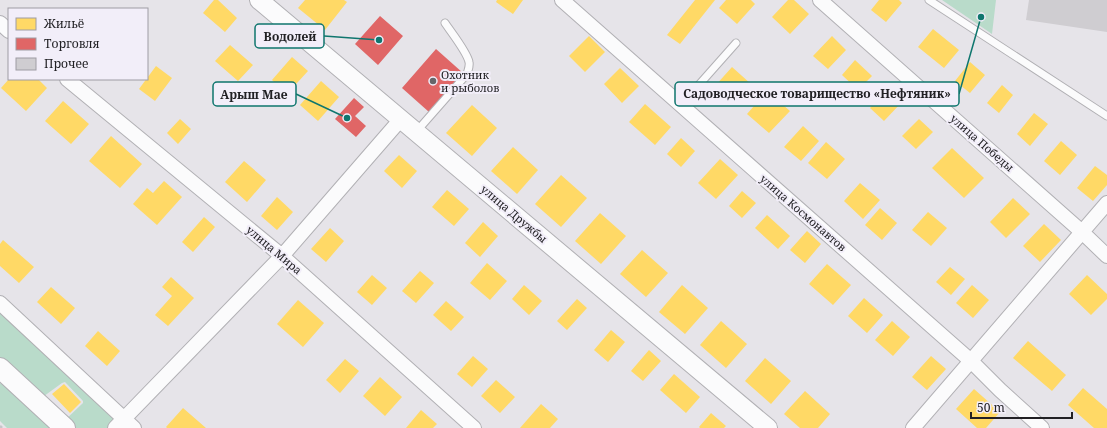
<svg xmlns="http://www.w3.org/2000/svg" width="1107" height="428" font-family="'Noto Serif',serif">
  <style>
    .green { fill: #b9dbca }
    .homes { fill: #ffd966 }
    .shops { fill: #e06666 }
    .building { fill: #cfcdd1 }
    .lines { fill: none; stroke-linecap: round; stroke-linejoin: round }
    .service-casing { stroke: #b1b0b4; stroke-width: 9 }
    .minor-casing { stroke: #b1b0b4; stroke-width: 16 }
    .tertiary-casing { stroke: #b1b0b4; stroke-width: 20 }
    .secondary-casing { stroke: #b1b0b4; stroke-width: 22 }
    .path { stroke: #c6c6c8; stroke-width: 2.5; stroke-dasharray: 3 3; stroke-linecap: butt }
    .service { stroke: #fbfbfc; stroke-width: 7 }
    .minor { stroke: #fbfbfc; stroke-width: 14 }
    .tertiary { stroke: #fbfbfc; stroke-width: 18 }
    .secondary { stroke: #fbfbfc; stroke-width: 20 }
    .poi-dot { fill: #666569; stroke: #f2eef9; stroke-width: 1.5 }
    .labels { text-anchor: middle; stroke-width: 4; stroke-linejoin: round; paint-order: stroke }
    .poi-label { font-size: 11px; fill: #212024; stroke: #f2eef9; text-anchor: start }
    .street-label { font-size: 11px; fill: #212024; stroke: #f2eef9 }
    .leader { fill: none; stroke: #0f766e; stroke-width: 1.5 }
    .callout-dot { fill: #0f766e; stroke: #f2eef9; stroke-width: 1.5 }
    .callout { fill: #f2eef9; stroke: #0f766e; stroke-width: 1.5 }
    .callout-label { font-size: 12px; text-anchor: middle; font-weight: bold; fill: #212024 }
  </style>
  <rect width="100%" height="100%" fill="#e6e4e9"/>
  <path class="green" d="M942 0H996L992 34Z
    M0 306 120 418 110 428H70L63 422 83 403V401L65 382 62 383 40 399 0 364Z
    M5 378 60 428H7L0 421V384Z"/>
  <path class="homes" d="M214 0H218L237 18 225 32 203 13Z
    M305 0H344L347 2 325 30 298 8Z
    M497 0H523L513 14 496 2Z
    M695 0H715L680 44 667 35Z
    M726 0H751L755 4 737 24 719 8Z
    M788 0H794L809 14 790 34 772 17Z
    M879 0H899L902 3 886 22 871 10Z
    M933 29 959 50 944 68 918 47Z
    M589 36 605 52 585 72 569 56Z
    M832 36 846 50 828 69 813 56Z
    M230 45 253 65 238 81 215 61Z
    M292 57 308 71 287 94 272 80Z
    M855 60 872 76 858 90 842 75Z
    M970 62 985 75 970 93 955 81Z
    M156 66 172 78 155 101 139 89Z
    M732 67 751 84 734 103 715 86Z
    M620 68 639 86 622 103 604 84Z
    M9 79H38L47 88 26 111 1 88Z
    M321 81 339 97 318 121 300 105Z
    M1002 85 1013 95 999 113 987 103Z
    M887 90 901 103 884 121 870 108Z
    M767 91 790 111 769 133 747 114Z
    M63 101 89 124 71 144 45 121Z
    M645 104 671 127 655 145 629 122Z
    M472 105 497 128 472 156 446 133Z
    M1034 113 1048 124 1030 146 1017 134Z
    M180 119 191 129 178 144 167 133Z
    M919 119 933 132 916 149 902 136Z
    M803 126 819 141 801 161 784 147Z
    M111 136 142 164 120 188 89 161Z
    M681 138 695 151 681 167 667 154Z
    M1061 141 1077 155 1060 175 1044 161Z
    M826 142 845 159 827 179 808 163Z
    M513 147 538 170 517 194 491 171Z
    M952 148 984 178 964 198 932 168Z
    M399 155 417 171 402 188 384 171Z
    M720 159 738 175 716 199 698 183Z
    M244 161 266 180 247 202 225 182Z
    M1095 166 1107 175V185L1093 201 1077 188Z
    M561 175 587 198 561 227 535 204Z
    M164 181 182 197 157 225 133 204 147 188 153 193Z
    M860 183 880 200 863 219 844 201Z
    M447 190 469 209 454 226 432 207Z
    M742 191 756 203 742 218 729 206Z
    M277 197 293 212 277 230 261 216Z
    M1013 198 1030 214 1006 238 990 222Z
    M880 208 897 223 882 240 865 225Z
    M928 212 947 228 931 246 912 230Z
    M600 213 626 236 601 264 575 241Z
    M767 215 790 236 778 249 755 228Z
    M204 217 215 227 193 252 182 242Z
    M483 222 498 236 480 257 465 243Z
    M1044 224 1061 240 1040 262 1023 246Z
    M330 228 344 241 326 262 311 249Z
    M807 231 821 244 805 263 790 250Z
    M3 240 34 267 19 283 0 266V244Z
    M642 250 668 273 646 297 620 274Z
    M487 263 507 281 490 300 470 283Z
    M827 264 851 285 833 305 809 284Z
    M950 267 965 279 951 295 936 282Z
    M420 271 434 283 416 303 402 291Z
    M372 275 387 288 372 305 357 292Z
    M1087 275 1107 294V299L1091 315 1069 294Z
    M171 277 194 298 168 326 155 315 172 296 162 287Z
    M524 285 542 301 529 315 512 299Z
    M682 285 708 308 685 334 659 312Z
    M972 285 989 300 973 318 956 303Z
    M51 287 75 308 61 324 37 302Z
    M864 298 883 315 867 333 848 316Z
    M577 299 587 308 567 330 557 321Z
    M298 300 324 323 303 347 277 324Z
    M446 301 464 317 451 331 433 315Z
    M721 321 747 344 726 368 700 345Z
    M892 321 910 337 893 356 875 340Z
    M611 330 625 342 608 362 594 350Z
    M98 331 120 351 107 366 85 346Z
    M1028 341 1066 375 1052 391 1013 358Z
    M649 350 661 361 643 381 631 371Z
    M473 356 488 369 472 387 457 374Z
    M931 356 946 369 927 390 912 377Z
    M765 358 791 381 771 404 745 381Z
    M345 359 359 371 340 393 326 380Z
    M674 374 700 397 686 413 660 390Z
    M380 377 402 397 385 416 363 396Z
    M496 380 515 397 500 413 481 396Z
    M64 384 81 402 70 413 52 394Z
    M1083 388 1107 409V428H1094L1068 405Z
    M974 389 1000 412 986 428H977L956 409Z
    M805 391 830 414 818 428H800L784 414Z
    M541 404 558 419 550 428H520Z
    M183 408 206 428H167L166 427Z
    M421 410 437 424 433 428H406Z
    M711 413 726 426 724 428H700L699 427Z"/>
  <path class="shops" d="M380 16 403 36 378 65 355 44Z
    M436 49 463 73 429 112 402 88Z
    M354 98 364 107 355 116 366 126 356 137 335 119Z"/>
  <path class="building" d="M1029 0H1107V32L1026 20Z"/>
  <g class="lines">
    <g class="service-casing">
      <path id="service" d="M929 0 1107 116
        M681 105 736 43
        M416 132 467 74C468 70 470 66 469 62 467 52 451 32 445 23"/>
    </g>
    <g class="minor-casing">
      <path id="minor" d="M562 0 971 361 1000 390 1042 428
        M820 0 1082 232 1107 256
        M0 23 9 31
        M67 79 282 256 474 428
        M0 303 134 428
        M115 428 282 256 401 119
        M913 428 1107 203"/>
    </g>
    <g class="tertiary-casing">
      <path id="tertiary" d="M259 0 768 428"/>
    </g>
    <g class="secondary-casing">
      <path id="secondary" d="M0 368 65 428"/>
    </g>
    <path class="path" d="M0 426 2 428"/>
    <use href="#service" class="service"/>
    <use href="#minor" class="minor"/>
    <use href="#tertiary" class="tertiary"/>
    <use href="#secondary" class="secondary"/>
  </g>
  <circle class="poi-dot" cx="433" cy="81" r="4"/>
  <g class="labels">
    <g class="poi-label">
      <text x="441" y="79">Охотник<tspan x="441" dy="13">и рыболов</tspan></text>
    </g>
    <g class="street-label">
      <text transform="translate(982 143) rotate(41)" y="4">улица Победы</text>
      <text transform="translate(803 213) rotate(41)" y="4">улица Космонавтов</text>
      <text transform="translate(514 214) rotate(40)" y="4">улица Дружбы</text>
      <text transform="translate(274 250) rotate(40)" y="4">улица Мира</text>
    </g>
  </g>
  <path class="leader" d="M379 40L324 36M981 17L959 94M347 118L296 94"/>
  <g class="callout-dot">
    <circle cx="379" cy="40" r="4"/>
    <circle cx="981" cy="17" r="4"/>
    <circle cx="347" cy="118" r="4"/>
  </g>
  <g class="callout">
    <rect x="255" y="24" width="69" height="24" rx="4"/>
    <rect x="675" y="82" width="284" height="24" rx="4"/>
    <rect x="213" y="82" width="83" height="24" rx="4"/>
  </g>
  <g class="callout-label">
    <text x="290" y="41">Водолей</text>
    <text x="817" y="98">Садоводческое товарищество «Нефтяник»</text>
    <text x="254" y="99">Арыш Мае</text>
  </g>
  <rect x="8" y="8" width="140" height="72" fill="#f2eef9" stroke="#9e9ca4"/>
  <rect x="16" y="18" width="20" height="12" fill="#ffd966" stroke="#9e9ca4"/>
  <text x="44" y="28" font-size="12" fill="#212024">Жильё</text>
  <rect x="16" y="38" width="20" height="12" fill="#e06666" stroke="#9e9ca4"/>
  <text x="44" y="48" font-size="12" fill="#212024">Торговля</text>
  <rect x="16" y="58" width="20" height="12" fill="#cfcdd1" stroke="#9e9ca4"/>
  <text x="44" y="68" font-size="12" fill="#212024">Прочее</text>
  <path d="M971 412v6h101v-6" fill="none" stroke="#212024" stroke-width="2"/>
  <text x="977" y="412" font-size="12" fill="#212024" stroke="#f2eef9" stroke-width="3" paint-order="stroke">50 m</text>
</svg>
